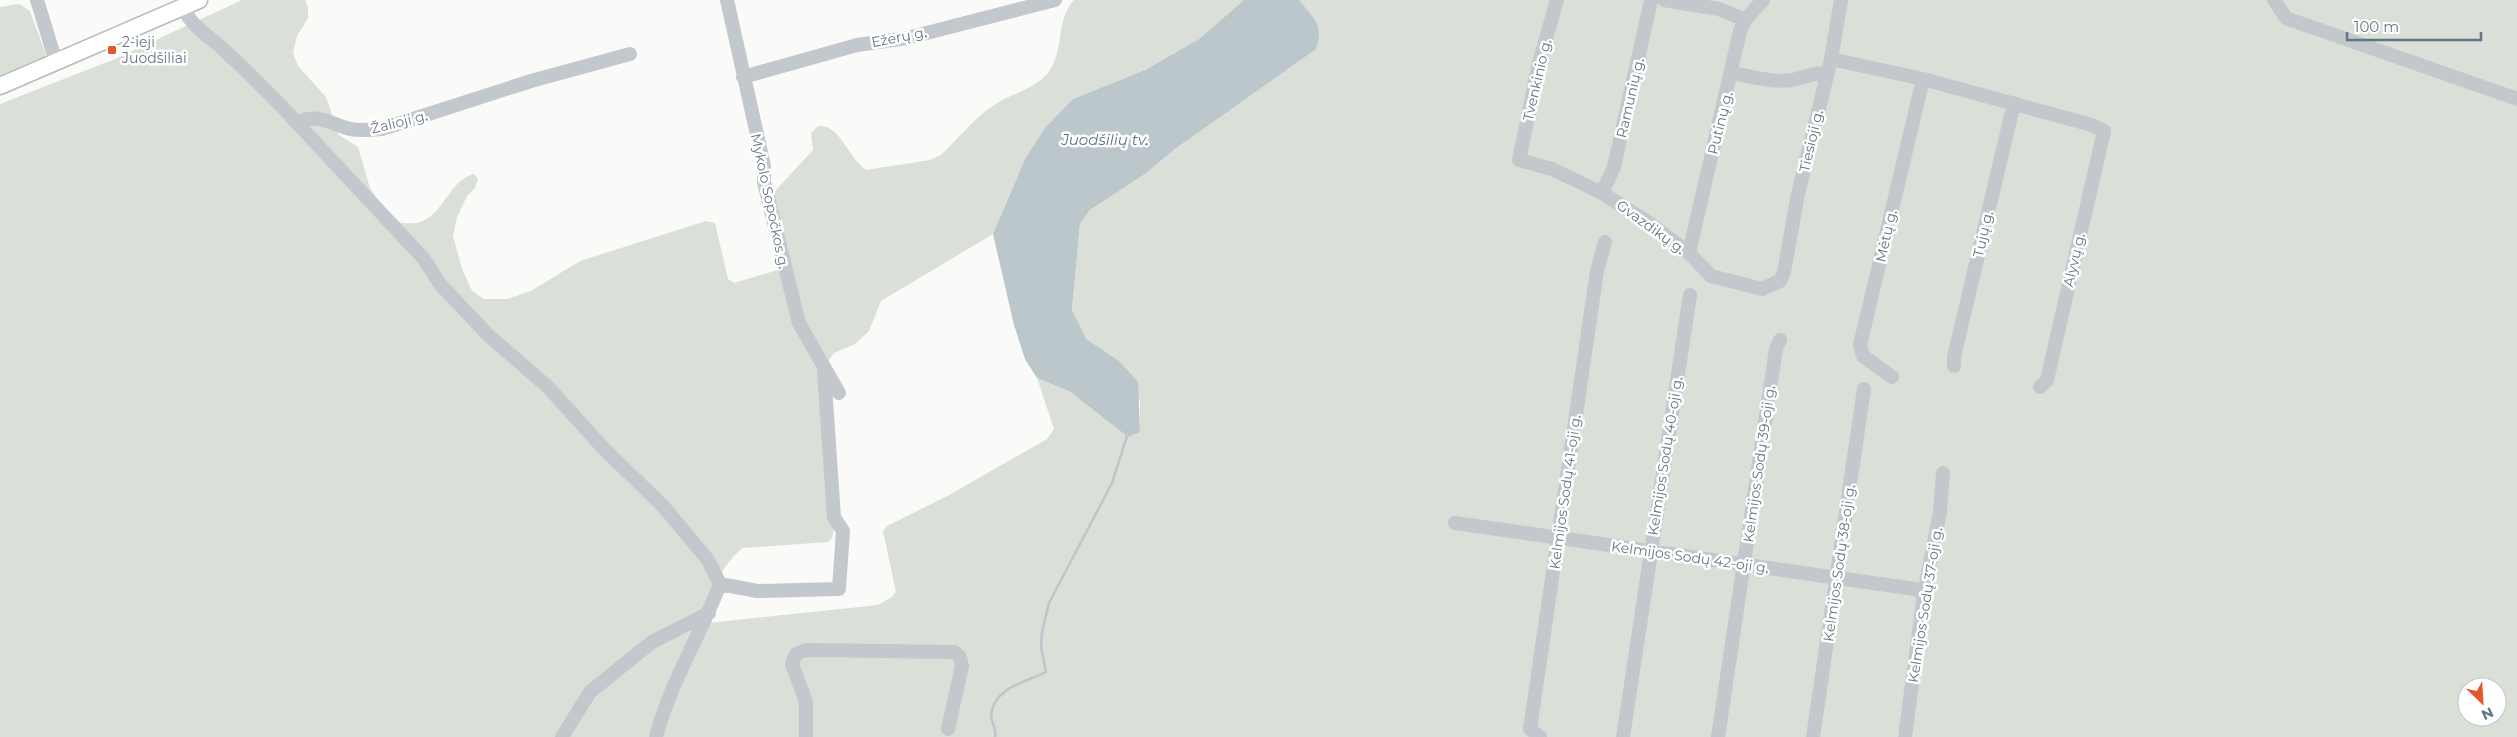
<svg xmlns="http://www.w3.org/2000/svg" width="2517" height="737" font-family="Montserrat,sans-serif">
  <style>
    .green { fill: #dadfd7; fill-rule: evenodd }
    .water { fill: #bbc7cb }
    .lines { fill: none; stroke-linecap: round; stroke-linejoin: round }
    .stream { stroke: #bbc7cb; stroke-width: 2.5 }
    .major-casing { stroke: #b5babe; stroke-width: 19 }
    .minor { stroke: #c3c8cc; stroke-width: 14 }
    .major { stroke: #fff; stroke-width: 16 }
    .poi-dot { fill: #e4572e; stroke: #fff; stroke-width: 2 }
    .labels { text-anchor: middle; stroke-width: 5; stroke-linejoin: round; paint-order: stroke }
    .street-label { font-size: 14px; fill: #657683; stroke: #fff }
    .poi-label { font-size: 14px; fill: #657683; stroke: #fff; text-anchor: start }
    .water-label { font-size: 15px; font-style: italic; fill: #60757c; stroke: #fff }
  </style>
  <rect width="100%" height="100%" fill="#fafaf8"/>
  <path class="green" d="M242 0H305L308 7V18L297 36 293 53 298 66 326 97 339 135 358 147 370 188 384 210 401 223C406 223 412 224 417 223 444 216 449 180 474 174L478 179 475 188 467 196 457 217 453 236 462 269 472 291 484 299H507L531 291 580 261 706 221 715 223 728 279 734 283 791 266 773 197 776 190 813 150 811 133 818 126C840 124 847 156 866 170L930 160 941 155C958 139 974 118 994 105 1010 94 1033 90 1047 74 1065 53 1055 20 1074 0H1244L1199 39 1145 70 1073 99 1025 159 993 234 881 301 869 331 855 344 834 353 824 367 834 529 832 538 828 542 743 548C719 566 710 598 699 624L878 605 892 597 896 592 883 531 887 526 949 495 1047 439 1054 429 1037 378 1069 391 1128 437 1140 432V400L1086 339 1078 326 1072 310 1080 224 1090 210 1145 174 1175 149 1315 49C1324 24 1314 18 1299 0H2517V737H0V104L115 59ZM2467 687H2497V717H2467Z
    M19 4 30 11 48 60 0 80V7Z"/>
  <path class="water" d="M1244 0H1299C1314 18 1324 24 1316 49L1175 149 1145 174 1090 210 1080 224 1072 310 1086 339 1119 361 1138 382 1140 432 1128 437 1069 391 1037 378 1025 359 1014 325 993 234 1025 159 1045 128 1073 99 1145 70 1199 39Z"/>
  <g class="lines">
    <path class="stream" d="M995 737C998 729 990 722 991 714 995 687 1026 682 1046 672L1041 647 1042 632 1049 603 1112 483 1128 433"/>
    <g class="major-casing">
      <path id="major" d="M0 86 199 0"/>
    </g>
    <path class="minor" d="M37 0 56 62
      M727 0 764 166V182L799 323 839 393
      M1557 0 1539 63 1519 160 1552 169 1602 193 1652 225 1689 253 1711 276 1762 289 1780 281 1784 272 1798 194 1831 59 1841 0
      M1664 0 1719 9 1745 20
      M2274 0 2286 18 2517 99
      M183 7C191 27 210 36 225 51 250 74 274 97 297 123 317 112 331 124 350 129 361 131 371 130 382 129L531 81 630 54
      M1831 59 1923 79 2092 125 2104 131 2047 380 2040 387
      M1732 73C1751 76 1773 83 1791 80 1803 79 1814 71 1826 74
      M743 77 857 45 907 38 1055 0
      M297 123 424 259 440 284 488 335 548 387 604 449 663 506 708 560 720 584C700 636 670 683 656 737
      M1602 193 1614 167 1651 0
      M1689 253 1740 31 1745 20 1763 0
      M1954 366V357L2014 103
      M1892 377 1863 356 1860 345 1923 79
      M1455 523 1915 589 1924 594
      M720 584 757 591 839 589 843 531 834 517 824 371
      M562 737 590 692 652 642 709 613
      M806 737V702L792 664 796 654 806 650 954 652 960 657 962 666 948 729
      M1540 737 1530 729 1597 271 1605 242
      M1623 737 1690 295
      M1718 737 1776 349 1780 340
      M1813 737 1864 389
      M1905 737 1924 594 1940 512 1943 473"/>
    <use href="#major" class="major"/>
  </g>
  <rect class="poi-dot" x="107" y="45" width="10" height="10" rx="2.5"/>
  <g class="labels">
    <g class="street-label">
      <text transform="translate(899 37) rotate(-11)" y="5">Ežerų g.</text>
      <text transform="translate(1537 80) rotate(-77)" y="5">Tvenkinio g.</text>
      <text transform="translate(1630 98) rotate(-77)" y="5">Ramunių g.</text>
      <text transform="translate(399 122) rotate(-14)" y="5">Žalioji g.</text>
      <text transform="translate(1720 123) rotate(-76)" y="5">Putinų g.</text>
      <text transform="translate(1811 141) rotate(-77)" y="5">Tiesioji g.</text>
      <text transform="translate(770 201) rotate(78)" y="5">Mykolo Sopočkos g.</text>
      <text transform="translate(1651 227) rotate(36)" y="5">Gvazdikų g.</text>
      <text transform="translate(1983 234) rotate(-77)" y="5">Tujų g.</text>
      <text transform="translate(1886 236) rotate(-77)" y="5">Mėtų g.</text>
      <text transform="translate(2074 260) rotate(-77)" y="5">Alyvų g.</text>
      <text transform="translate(1665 456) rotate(-81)" y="5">Kelmijos Sodų 40-oji g.</text>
      <text transform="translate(1759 464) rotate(-82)" y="5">Kelmijos Sodų 39-oji g.</text>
      <text transform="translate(1565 492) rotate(-82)" y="5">Kelmijos Sodų 41-oji g.</text>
      <text transform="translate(1690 557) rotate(8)" y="5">Kelmijos Sodų 42-oji g.</text>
      <text transform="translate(1839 563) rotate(-82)" y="5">Kelmijos Sodų 38-oji g.</text>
      <text transform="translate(1925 605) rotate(-81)" y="5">Kelmijos Sodų 37-oji g.</text>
    </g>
    <g class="poi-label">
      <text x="122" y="47">2-ieji<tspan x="122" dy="16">Juodšiliai</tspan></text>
    </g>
    <g class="water-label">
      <text x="1105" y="145">Juodšilių tv.</text>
    </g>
  </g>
  <g transform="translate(2482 702) rotate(155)"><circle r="24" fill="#ffffff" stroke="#c1c8cd"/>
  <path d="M0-4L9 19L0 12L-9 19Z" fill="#e4572e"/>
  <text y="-8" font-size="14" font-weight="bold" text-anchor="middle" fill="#657683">N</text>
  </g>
  <path d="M2347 32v8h134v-8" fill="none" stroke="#657683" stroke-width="2.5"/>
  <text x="2354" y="32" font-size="15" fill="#657683" stroke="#ffffff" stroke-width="4" paint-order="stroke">100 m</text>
</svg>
